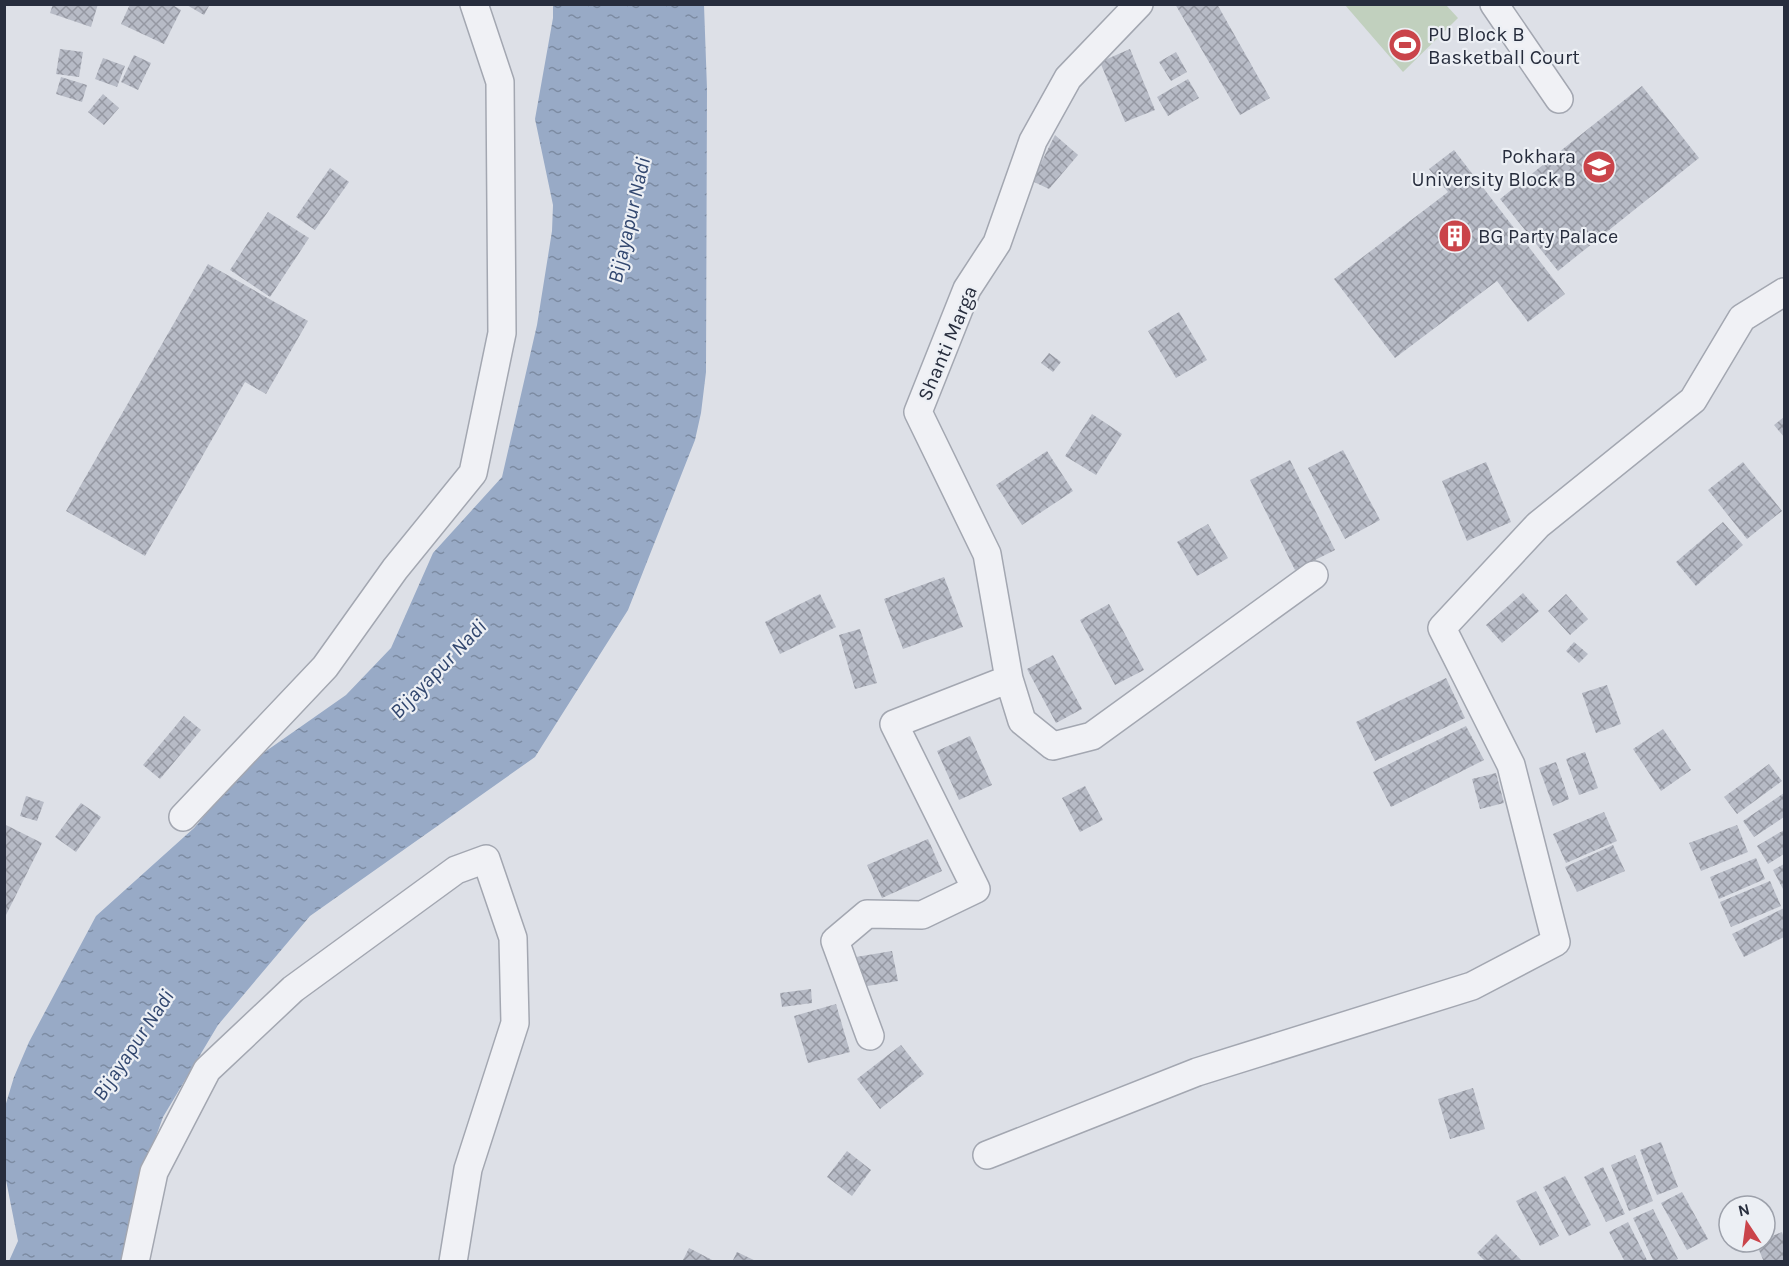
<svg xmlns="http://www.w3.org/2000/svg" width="1789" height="1266" font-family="Karla,sans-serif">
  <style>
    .pitch { fill: #c1d0be }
    .water { fill: url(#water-ripples) }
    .building { fill: url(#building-cross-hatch) }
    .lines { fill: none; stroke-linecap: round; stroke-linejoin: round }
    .minor-casing { stroke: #a3a7b1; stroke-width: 30 }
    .minor { stroke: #f0f1f5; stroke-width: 27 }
    .labels { text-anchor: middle; stroke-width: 4.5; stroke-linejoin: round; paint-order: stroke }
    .poi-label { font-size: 20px; fill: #272d3d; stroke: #eceff4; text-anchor: start }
    .street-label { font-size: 20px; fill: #272d3d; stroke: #eceff4 }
    .water-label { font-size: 21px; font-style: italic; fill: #32476f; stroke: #eceff4 }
  </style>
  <defs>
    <pattern id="water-ripples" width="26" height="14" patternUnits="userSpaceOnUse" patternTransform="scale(1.5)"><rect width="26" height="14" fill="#98aac6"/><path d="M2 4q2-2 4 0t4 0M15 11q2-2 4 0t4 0" fill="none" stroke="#7c8ba2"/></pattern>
    <pattern id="building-cross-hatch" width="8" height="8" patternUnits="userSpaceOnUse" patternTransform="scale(1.5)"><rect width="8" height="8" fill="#b7bbc6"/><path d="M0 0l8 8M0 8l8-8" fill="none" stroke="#9598a2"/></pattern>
  </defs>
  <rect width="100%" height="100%" fill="#dde0e7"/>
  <path class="pitch" d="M1345 5H1446L1458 18 1403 72Z"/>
  <path class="water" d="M553 5H704L707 89 706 372 701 413 695 440 628 610 535 757 310 916 218 1025 163 1117 145 1167 128 1261H9L18 1241 5 1175 4 1110 14 1077 29 1042 96 916 194 828 249 763 346 695 391 648 433 553 502 477 537 325 552 231 553 205 535 119 553 18Z"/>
  <path class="building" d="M53 4H98L91 27 50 13Z
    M130 4H171L181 10 164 44 121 24Z
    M185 4H210L204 15Z
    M1175 4H1217L1270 98 1240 115Z
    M60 49 83 52 79 77 56 74Z
    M1130 49 1155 110 1125 122 1100 62Z
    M1176 52 1187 72 1171 81 1159 62Z
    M134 55 151 63 138 90 121 82Z
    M103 58 125 66 117 87 95 79Z
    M61 77 87 85 82 102 56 94Z
    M1188 79 1199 98 1168 116 1157 97Z
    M1642 86 1699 158 1558 271 1500 199Z
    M103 94 119 108 104 125 88 112Z
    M1055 135 1078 155 1049 189 1032 181Z
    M1454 150 1565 294 1528 322 1497 281 1395 358 1334 279 1448 192 1429 169Z
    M330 168 349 182 315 230 296 217Z
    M268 212 309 238 270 297 230 270Z
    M208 264 308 321 266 394 245 382 145 556 66 511Z
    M1179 312 1207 360 1176 378 1148 331Z
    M1049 353 1061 362 1053 372 1041 363Z
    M1092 414 1122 434 1096 475 1065 456Z
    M1784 417V437L1774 425Z
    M1343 450 1380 520 1345 539 1308 468Z
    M1047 451 1073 491 1022 525 996 485Z
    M1290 460 1335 550 1295 570 1250 480Z
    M1486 462 1511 522 1467 541 1442 481Z
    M1743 462 1782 511 1747 539 1708 490Z
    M1723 522 1743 545 1696 586 1676 562Z
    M1208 524 1228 558 1197 576 1177 542Z
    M944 577 963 627 903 649 884 599Z
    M1523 593 1539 611 1502 643 1486 625Z
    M820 594 836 627 780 654 765 622Z
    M1566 594 1588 619 1570 635 1548 611Z
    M1109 604 1144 670 1115 685 1080 620Z
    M860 629 877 683 855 689 839 635Z
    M1574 642 1588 654 1579 663 1566 651Z
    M1053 655 1082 709 1056 723 1027 669Z
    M1446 678 1465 718 1375 761 1356 722Z
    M1607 685 1621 724 1596 733 1582 693Z
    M184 716 201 730 160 779 143 765Z
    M1466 726 1484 760 1391 807 1373 772Z
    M1663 729 1691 770 1661 791 1633 749Z
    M970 736 992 785 959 800 937 751Z
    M1585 752 1598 788 1579 795 1566 759Z
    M1556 762 1569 799 1553 806 1539 768Z
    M1769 764 1782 781 1737 814 1724 797Z
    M1496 773 1504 803 1480 809 1472 779Z
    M1085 786 1103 820 1080 832 1062 798Z
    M1784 793V817L1754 837 1743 821Z
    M26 796 44 802 37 821 20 816Z
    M81 803 101 817 76 852 55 837Z
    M1604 812 1617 841 1566 863 1553 834Z
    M4 824 42 843 4 919Z
    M1737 825 1748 852 1701 871 1689 843Z
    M1784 830V854L1768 864 1757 846Z
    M928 839 942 871 882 898 867 865Z
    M1613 845 1625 871 1577 892 1565 867Z
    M1756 858 1765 879 1719 899 1710 877Z
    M1784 864V888L1783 889 1773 870Z
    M1770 881 1781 906 1731 927 1720 902Z
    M1784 908V937L1744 957 1732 934Z
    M892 951 898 981 855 988 850 958Z
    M811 989 812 1003 782 1007 780 993Z
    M836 1004 850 1052 808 1063 794 1016Z
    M901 1045 924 1074 880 1109 857 1079Z
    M1473 1088 1485 1129 1450 1139 1438 1099Z
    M1661 1142 1678 1187 1657 1195 1640 1150Z
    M847 1151 871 1170 852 1196 827 1177Z
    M1635 1155 1653 1201 1629 1211 1611 1165Z
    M1603 1167 1625 1214 1606 1222 1584 1177Z
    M1565 1176 1591 1225 1569 1236 1543 1187Z
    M1536 1191 1559 1236 1540 1246 1516 1201Z
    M1682 1192 1708 1239 1687 1250 1661 1203Z
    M1653 1209 1678 1259 1672 1262H1654L1633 1218Z
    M1628 1222 1648 1262H1625L1609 1232Z
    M1782 1232 1784 1238V1262H1764L1756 1243 1765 1242V1239Z
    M1496 1234 1523 1262H1486L1477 1253Z
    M689 1248 716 1262H682Z
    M737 1252 758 1262H732Z"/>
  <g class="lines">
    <g class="minor-casing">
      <path id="minor" d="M1139 4 1068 78 1033 141 997 243 967 289 918 412 987 554 1009 679 1022 721 1053 746 1092 736 1314 575
        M1494 4 1559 99
        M183 817 325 667 395 569 473 473 502 333 500 82 474 4
        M870 1036 835 941 867 914 922 915 976 889 894 724 1009 679
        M987 1155 1197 1072 1472 986 1556 942 1511 765 1442 628 1538 525 1693 400 1742 318 1784 292
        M135 1262 154 1172 207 1070 293 989 456 870 486 859 513 938 515 1023 468 1169 453 1262"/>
    </g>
    <use href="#minor" class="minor"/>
  </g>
  <defs>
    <g id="stadium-disc" transform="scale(1.725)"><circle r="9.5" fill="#ca444a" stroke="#eceff4"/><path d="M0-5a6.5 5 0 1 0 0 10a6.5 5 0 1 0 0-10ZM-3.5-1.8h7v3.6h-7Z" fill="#fff"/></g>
    <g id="university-disc" transform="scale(1.725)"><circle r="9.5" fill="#ca444a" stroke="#eceff4"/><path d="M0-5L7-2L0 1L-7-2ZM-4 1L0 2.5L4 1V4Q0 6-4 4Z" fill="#fff"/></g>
    <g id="building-disc" transform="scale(1.725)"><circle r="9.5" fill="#ca444a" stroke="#eceff4"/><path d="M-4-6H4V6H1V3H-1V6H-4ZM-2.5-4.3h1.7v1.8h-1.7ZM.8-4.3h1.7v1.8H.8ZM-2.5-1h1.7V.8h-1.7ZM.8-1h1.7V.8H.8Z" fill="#fff"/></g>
  </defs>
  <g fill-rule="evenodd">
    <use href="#stadium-disc" x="1405" y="45"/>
    <use href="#university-disc" x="1599" y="167"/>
    <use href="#building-disc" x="1455" y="236"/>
  </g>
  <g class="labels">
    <g class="poi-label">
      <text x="1428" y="41">PU Block B<tspan x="1428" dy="23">Basketball Court</tspan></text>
      <text x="1576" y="163" text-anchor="end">Pokhara<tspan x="1576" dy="23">University Block B</tspan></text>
      <text x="1478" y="243">BG Party Palace</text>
    </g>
    <g class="street-label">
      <text transform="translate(947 343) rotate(-67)" y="7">Shanti Marga</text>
    </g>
    <g class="water-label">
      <text transform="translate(629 220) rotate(-77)" y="7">Bijayapur Nadi</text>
      <text transform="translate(438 669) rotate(-46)" y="7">Bijayapur Nadi</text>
      <text transform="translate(133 1045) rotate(-56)" y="7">Bijayapur Nadi</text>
    </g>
  </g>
  <rect width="1789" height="1266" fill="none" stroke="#272d3d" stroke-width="12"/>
  <g transform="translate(1747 1224) rotate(347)"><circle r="28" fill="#eceff4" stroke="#9da1ab" stroke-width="1.5"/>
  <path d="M0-4.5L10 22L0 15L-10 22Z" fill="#ca444a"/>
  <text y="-9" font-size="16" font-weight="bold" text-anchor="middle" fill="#272d3d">N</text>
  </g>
</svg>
